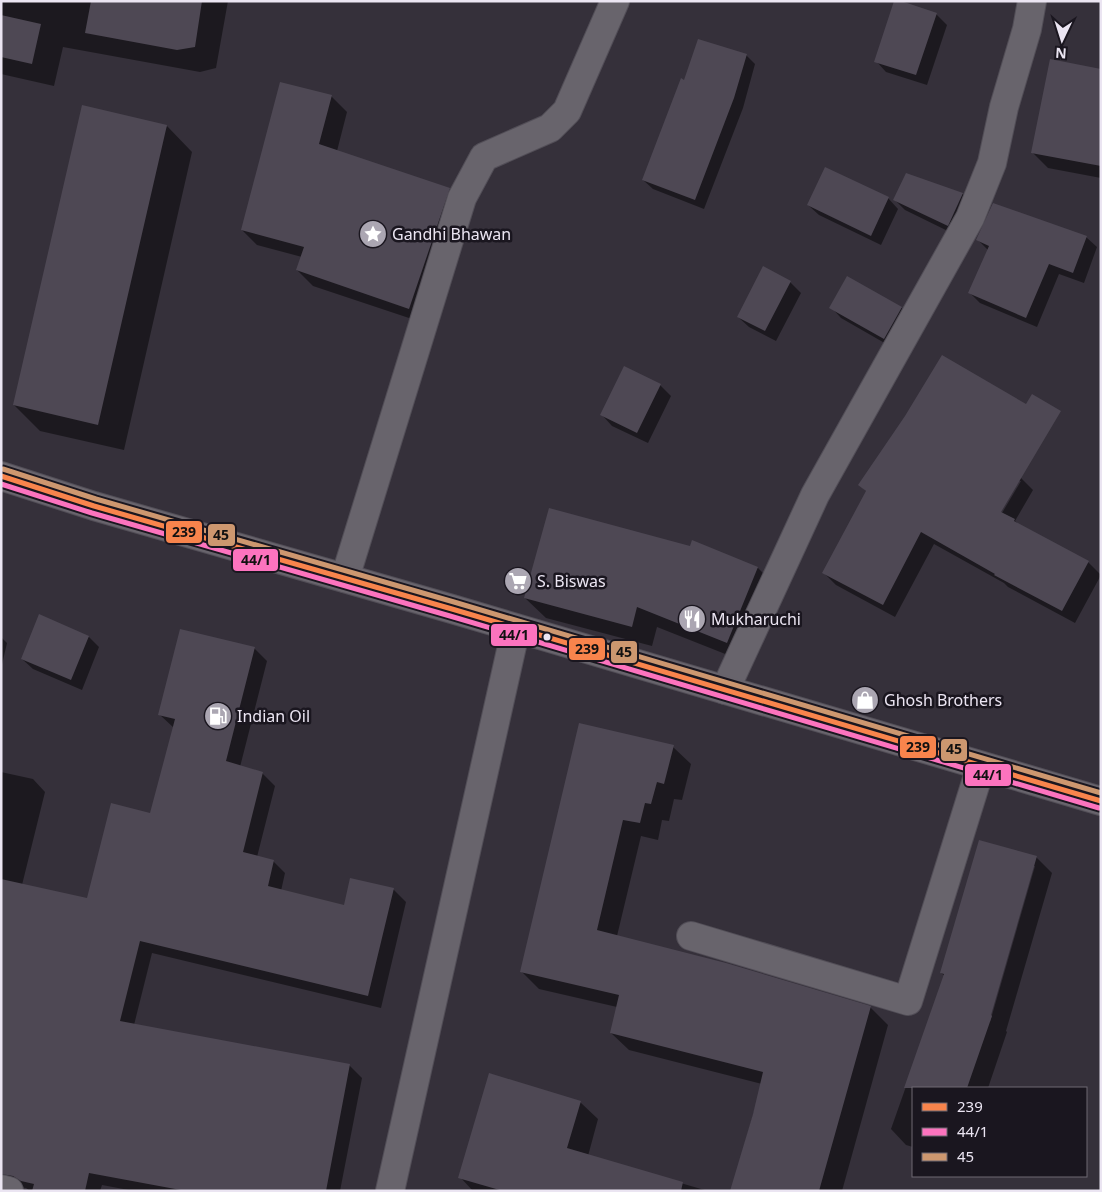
<svg xmlns="http://www.w3.org/2000/svg" width="1102" height="1192" font-family="'Noto Sans',sans-serif">
  <style>
    .shadow { fill: #0007; fill-rule: evenodd }
    .building { fill: #4e4854 }
    .lines { fill: none; stroke-linecap: round; stroke-linejoin: round }
    .street-casing { stroke: #524e57; stroke-width: 30 }
    .secondary-casing { stroke: #524e57; stroke-width: 30 }
    .street { stroke: #68646c; stroke-width: 28 }
    .secondary { stroke: #68646c; stroke-width: 28 }
    .bus-1-casing { stroke: #1a161f; stroke-width: 9 }
    .bus-2-casing { stroke: #1a161f; stroke-width: 9 }
    .bus-3-casing { stroke: #1a161f; stroke-width: 9 }
    .bus-1 { stroke: #f8844c; stroke-width: 5 }
    .bus-2 { stroke: #fc73be; stroke-width: 5 }
    .bus-3 { stroke: #cd976f; stroke-width: 5 }
    .bus-dot { fill: #ebe5f2; stroke: #1a161f; stroke-width: 2 }
    .labels { text-anchor: middle; stroke-width: 5; stroke-linejoin: round; paint-order: stroke }
    .poi-label { font-size: 16px; fill: #ebe5f2; stroke: #1a161f; text-anchor: start }
    .line-badge { stroke: #1a161f; stroke-width: 2 }
    .pale-badge-label { font-size: 14px; text-anchor: middle; font-weight: bold; fill: #111 }
  </style>
  <rect width="100%" height="100%" fill="#35303a"/>
  <path class="shadow" d="M1 1H228L216 68 200 72 63 47 54 86 1 74Z
    M936 14 947 25 927 85 886 72 876 61Z
    M746 55 755 64 743 108 704 209 653 189 643 180 685 81Z
    M1101 70V178L1048 168 1032 152Z
    M331 96 347 112 337 151 449 189 465 204 424 323 313 286 297 270 302 257 257 245 242 230Z
    M167 126 192 152 124 450 40 431 14 405Z
    M963 194 973 204 958 236 905 210 894 199Z
    M888 198 898 209 881 245 819 215 808 205Z
    M1086 237 1097 247 1084 283 1059 274 1037 327 980 303 970 293 988 250 977 239Z
    M763 268 790 282 801 293 776 341 749 327 738 317Z
    M848 278 902 308 912 318 895 349 841 318 831 307Z
    M660 385 671 396 648 443 612 426 602 415Z
    M1021 478 1033 490 1015 521 1019 525 1088 562 1101 575 1075 623 1008 587 1004 583 934 544 895 617 836 585 824 573 867 492 860 485ZM1018 481H1021L999 518 997 516Z
    M758 568 778 588 748 663 657 627 652 646 546 618 525 598Z
    M1 637 7 643 1 669Z
    M89 637 99 647 82 690 33 669 22 659Z
    M254 648 267 661 240 767 262 773 275 786 257 857 273 861 285 873 281 891 345 907 351 880 394 890 406 902 381 1008 152 953 134 1025 349 1065 362 1078 340 1191H134L102 1185 100 1191H30L26 1188 9 1186 1 1191V772L33 779 45 792 22 885 87 900 151 815 174 728 160 715Z
    M580 725 673 747 691 764 682 800 674 799 669 821 662 820 658 840 641 836 617 936 870 1007 888 1025 842 1191H731L762 1084 629 1050 611 1033 617 1007 539 989 521 971Z
    M1036 857 1052 873 1006 1031 1007 1032 988 1088H913V1147L906 1145 891 1129 945 976 941 973ZM1033 866H1035L990 1022 988 1021Z
    M580 1102 598 1119 588 1156 708 1191H473L460 1177Z"/>
  <path class="building" d="M91 1H202L195 47 177 50 85 33Z
    M894 1H901L937 13 916 75 874 62Z
    M1 15 41 24 32 64 1 57Z
    M698 39 747 54 734 98 695 200 642 180 681 78 684 80Z
    M1050 59 1101 69V166L1031 153Z
    M280 82 332 95 319 144 450 188 409 309 296 270 304 247 241 230Z
    M82 105 167 125 98 425 13 405Z
    M825 167 889 197 871 236 807 205Z
    M906 173 963 193 948 226 893 200Z
    M993 203 1087 236 1073 273 1049 264 1026 318 968 293 989 246 976 240Z
    M763 266 791 281 765 331 737 317Z
    M847 276 902 307 884 339 829 308Z
    M942 355 1026 404 1032 394 1061 411 1001 512 1015 519 1014 521 1089 561 1062 611 994 575 995 574 921 532 883 605 822 573 866 491 858 485 905 416Z
    M624 366 661 384 637 433 600 415Z
    M549 508 690 546 692 540 758 567 727 643 637 607 632 627 524 598Z
    M39 614 89 636 71 680 21 659Z
    M180 629 255 647 226 761 263 772 243 852 274 860 268 886 344 905 350 878 394 888 368 996 140 941 120 1021 350 1064 326 1191H186L89 1173 85 1191H32L34 1184 21 1181 13 1176 1 1174V879L87 898 111 803 150 813 175 719 158 715Z
    M579 723 674 745 664 784 657 782 651 804 645 803 640 823 623 820 597 930 726 963 871 1006 819 1191H730L753 1114 763 1072 610 1033 619 995 520 972Z
    M979 840 1037 856 991 1015 992 1016 967 1088H904L944 974 940 973Z
    M489 1073 581 1101 567 1148 683 1182 681 1191H503L458 1178Z"/>
  <g class="lines">
    <g class="street-casing">
      <path id="street" d="M345 578 462 198 484 157 550 128 567 111 615 1
        M725 690 815 495 970 218 992 163 1004 107 1027 29 1032 1
        M691 936 908 1001 981 766
        M1 1189 9 1191"/>
    </g>
    <g class="secondary-casing">
      <path id="secondary" d="M1 476 94 506 452 609 1101 801
        M390 1191 516 628"/>
    </g>
    <use href="#street" class="street"/>
    <use href="#secondary" class="secondary"/>
    <g class="bus-1-casing">
      <path id="bus-1" d="M1 476 94 506 452 609 1101 801"/>
    </g>
    <g class="bus-2-casing">
      <path id="bus-2" d="M1 484 92 513 450 616 1099 808"/>
    </g>
    <g class="bus-3-casing">
      <path id="bus-3" d="M3 469 96 499 454 602 1101 793"/>
    </g>
    <use href="#bus-1" class="bus-1"/>
    <use href="#bus-2" class="bus-2"/>
    <use href="#bus-3" class="bus-3"/>
  </g>
  <defs>
    <g id="sight-disc" transform="scale(1.4375)"><circle r="9.5" fill="#aba6b2" stroke="#1a161f"/><path d="M0-6L1.8-2.2L6-1.7L2.9 1.2L3.7 5.4L0 3.3L-3.7 5.4L-2.9 1.2L-6-1.7L-1.8-2.2Z" fill="#fff"/></g>
    <g id="supermarket-disc" transform="scale(1.4375)"><circle r="9.5" fill="#aba6b2" stroke="#1a161f"/><path d="M-6-5.5h2.5l.6 2H6L4.5 2H-2.5L-4.4-4H-6ZM-1.5 3.2a1.3 1.3 0 1 0 .1 0ZM3 3.2a1.3 1.3 0 1 0 .1 0Z" fill="#fff"/></g>
    <g id="restaurant-disc" transform="scale(1.4375)"><circle r="9.5" fill="#aba6b2" stroke="#1a161f"/><path d="M-5-6h1v4h1v-4h1v4h1v-4h1v5L-1.5 .5V6h-2V.5L-5-1ZM5-6V6H3V1.5H1.5Q1.5-4 5-6Z" fill="#fff"/></g>
    <g id="shop-disc" transform="scale(1.4375)"><circle r="9.5" fill="#aba6b2" stroke="#1a161f"/><path d="M-5-2.5h2.3a2.7 3.5 0 0 1 5.4 0H5L5.5 6h-11ZM-1.5-2.5h3a1.5 2.3 0 0 0-3 0Z" fill="#fff"/></g>
    <g id="fuel-disc" transform="scale(1.4375)"><circle r="9.5" fill="#aba6b2" stroke="#1a161f"/><path d="M-5.5-6h7V0h2V4h1.3V-2.5L3-4.5l.8-.8L6-3V5H2.5V1h-1V6h-7ZM-4.2-4.7v3.2H.2V-4.7Z" fill="#fff"/></g>
  </defs>
  <g fill-rule="evenodd">
    <use href="#sight-disc" x="373" y="234"/>
    <use href="#supermarket-disc" x="518" y="581"/>
    <use href="#restaurant-disc" x="692" y="619"/>
    <use href="#shop-disc" x="865" y="700"/>
    <use href="#fuel-disc" x="218" y="716"/>
  </g>
  <circle class="bus-dot" cx="547" cy="637" r="4.5"/>
  <g class="labels">
    <g class="poi-label">
      <text x="392" y="240">Gandhi Bhawan</text>
      <text x="537" y="587">S. Biswas</text>
      <text x="711" y="625">Mukharuchi</text>
      <text x="884" y="706">Ghosh Brothers</text>
      <text x="237" y="722">Indian Oil</text>
    </g>
  </g>
  <g class="line-badge">
    <rect x="165" y="520" width="38" height="24" rx="5" fill="#f8844c"/>
    <rect x="207" y="523" width="29" height="24" rx="5" fill="#cd976f"/>
    <rect x="232" y="548" width="47" height="24" rx="5" fill="#fc73be"/>
    <rect x="490" y="623" width="48" height="24" rx="5" fill="#fc73be"/>
    <rect x="568" y="637" width="38" height="24" rx="5" fill="#f8844c"/>
    <rect x="610" y="640" width="28" height="24" rx="5" fill="#cd976f"/>
    <rect x="899" y="735" width="38" height="24" rx="5" fill="#f8844c"/>
    <rect x="940" y="738" width="28" height="24" rx="5" fill="#cd976f"/>
    <rect x="964" y="763" width="48" height="24" rx="5" fill="#fc73be"/>
  </g>
  <g class="pale-badge-label">
    <text x="184" y="537">239</text>
    <text x="221" y="540">45</text>
    <text x="256" y="565">44/1</text>
    <text x="514" y="640">44/1</text>
    <text x="587" y="654">239</text>
    <text x="624" y="657">45</text>
    <text x="918" y="752">239</text>
    <text x="954" y="754">45</text>
    <text x="988" y="780">44/1</text>
  </g>
  <rect width="1102" height="1192" fill="none" stroke="#ebe5f2" stroke-width="5"/>
  <rect x="912" y="1087" width="175" height="90" fill="#1a161f" stroke="#6e6973"/>
  <rect x="922" y="1103" width="25" height="8" fill="#f8844c" stroke="#6e6973"/>
  <text x="957" y="1112" font-size="15" fill="#ebe5f2">239</text>
  <rect x="922" y="1128" width="25" height="8" fill="#fc73be" stroke="#6e6973"/>
  <text x="957" y="1137" font-size="15" fill="#ebe5f2">44/1</text>
  <rect x="922" y="1153" width="25" height="8" fill="#cd976f" stroke="#6e6973"/>
  <text x="957" y="1162" font-size="15" fill="#ebe5f2">45</text>
  <g transform="translate(1062 40) rotate(184)" stroke="#1a161f" stroke-width="4" paint-order="stroke">
  <path d="M0-4L9 19L0 12L-9 19Z" fill="#ebe5f2"/>
  <text y="-8" font-size="14" font-weight="bold" text-anchor="middle" fill="#ebe5f2">N</text>
  </g>
</svg>
